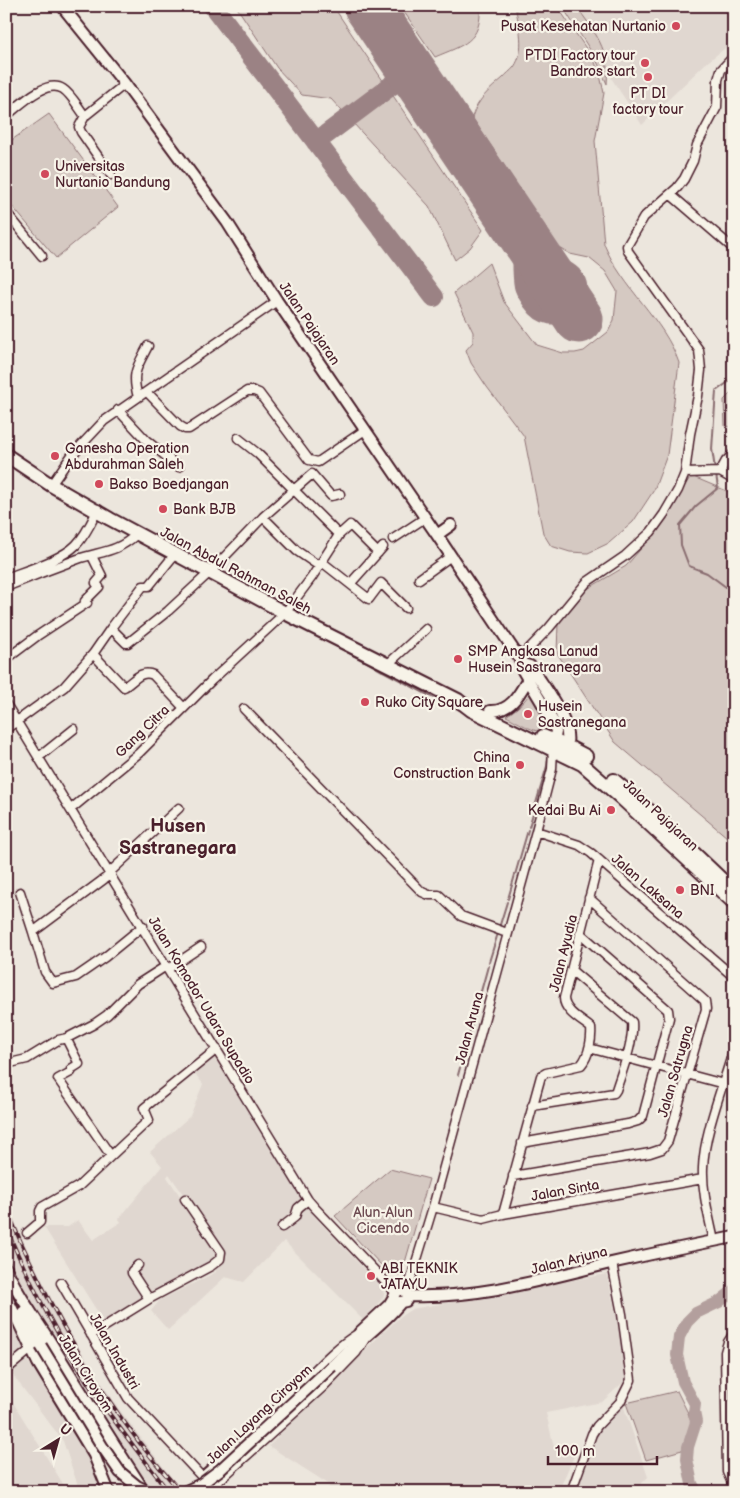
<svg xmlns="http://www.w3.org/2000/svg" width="740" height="1498" font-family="'Balsamiq Sans',sans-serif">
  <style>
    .built { fill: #e0d7d0 }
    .green { fill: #d5c9c2; stroke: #907476 }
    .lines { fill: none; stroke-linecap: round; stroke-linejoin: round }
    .stream { stroke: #896c6f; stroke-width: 2 }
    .river { stroke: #b39f9d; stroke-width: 12 }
    .taxiway { stroke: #9b8284; stroke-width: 20 }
    .runway { stroke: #9b8284; stroke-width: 49 }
    .minor-casing { stroke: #4a1f2b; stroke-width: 11 }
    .major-casing { stroke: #4a1f2b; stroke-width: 14 }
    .highway-casing { stroke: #4a1f2b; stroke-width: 16 }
    .minor { stroke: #f7f3e8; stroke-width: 8 }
    .major { stroke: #f7f3e8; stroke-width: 10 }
    .highway { stroke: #f7f3e8; stroke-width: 12 }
    .rail-casing { stroke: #4a1f2b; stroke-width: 4 }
    .rail { stroke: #f7f3e8; stroke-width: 2; stroke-dasharray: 5.5; stroke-linecap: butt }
    .major-bridge-casing { stroke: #4a1f2b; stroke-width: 14; stroke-linecap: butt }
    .major-bridge { stroke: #f7f3e8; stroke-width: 10 }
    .poi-dot { fill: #d1495b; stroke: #f7f3e8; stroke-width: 2 }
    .labels { text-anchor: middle; stroke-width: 4.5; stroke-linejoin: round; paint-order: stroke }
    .poi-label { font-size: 14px; fill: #4a1f2b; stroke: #f7f3e8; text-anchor: start }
    .street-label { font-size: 14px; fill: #4a1f2b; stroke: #f7f3e8 }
    .park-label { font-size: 14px; fill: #6d4a51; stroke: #f7f3e8 }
    .district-label { font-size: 19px; font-weight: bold; fill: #4a1f2b; stroke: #f7f3e8 }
  </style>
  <rect width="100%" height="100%" fill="#ece6dd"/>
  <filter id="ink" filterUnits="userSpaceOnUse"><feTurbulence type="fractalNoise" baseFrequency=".02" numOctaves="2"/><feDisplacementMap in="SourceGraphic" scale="10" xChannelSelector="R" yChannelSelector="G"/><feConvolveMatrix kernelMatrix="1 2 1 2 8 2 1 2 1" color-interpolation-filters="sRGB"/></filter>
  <g filter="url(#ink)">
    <path class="built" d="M564 6H734V41L705 64 642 125Z
      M216 1053 239 1093 313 1215 380 1286 384 1294 383 1298 363 1320 284 1241 244 1282 225 1277 168 1330 151 1311 160 1300 216 1272V1264L225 1254 169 1174 167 1177 218 1251 219 1257 104 1322 44 1227H68L78 1220 93 1240 121 1222 119 1219 162 1166 150 1152 190 1116 203 1084 193 1071Z
      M6 1200 39 1279 67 1329 118 1408 174 1481 185 1492H149L56 1345 25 1293 6 1256Z
      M607 1274 630 1376 602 1402 546 1413 554 1447 574 1456 558 1492H326L330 1485 269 1446 326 1386 401 1316 412 1309Z
      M6 1307 24 1340 25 1349 22 1354 6 1366Z
      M26 1359 82 1437 105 1492H80L63 1441 9 1370Z
      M6 1391 68 1492H6Z
      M623 1405 648 1477 633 1492H575L584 1473 596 1435Z"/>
    <path class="green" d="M236 6H333L483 230 470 248 455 260 429 206 331 99 302 95 277 68Z
      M400 6H480C482 42 463 45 435 57Z
      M515 6H557L594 60 600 75 604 93 595 141 604 244C622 288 664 319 679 363L667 455 654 490 633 522 609 543 588 553 570 552 551 546 543 533 524 436 487 387 471 363 466 350 473 342V332L454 293 489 263 504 302 537 345 563 353H575L584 351 608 332 614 320 617 291 605 271 589 258 570 254 558 247 472 117C478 99 489 90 503 78 506 74 511 71 514 67 526 50 519 25 515 6Z
      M562 6H576C595 32 610 50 607 84L596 59Z
      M49 114 118 207 56 258 6 199V144Z
      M734 390V427L725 426 724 400Z
      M691 476 734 494V843L615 742 557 653 558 623 579 594 626 566 657 530Z
      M531 690 552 724V732C538 736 519 722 506 716 516 709 526 702 531 690Z
      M390 1169 429 1179 402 1273 399 1275 390 1273 382 1266 335 1216Z
      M677 1391 688 1413 691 1422 682 1450 646 1460 626 1403Z"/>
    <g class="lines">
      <path class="stream" d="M715 469 712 449 716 391 734 378
        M716 474 718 488 696 506 680 525 681 545 689 566 707 573 734 593
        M319 637 364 661
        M365 661 382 671
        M383 671 432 697
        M433 697 464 712
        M529 827 547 766 548 756 544 752
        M508 899 528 830
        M499 928 507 902
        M489 962 498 933
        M458 1075 488 966
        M415 1285 419 1292"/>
      <path class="river" d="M697 1492 692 1484 687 1459 688 1447 696 1422 694 1412 695 1404 683 1382 677 1355 679 1337 687 1322 696 1313 719 1302 734 1290"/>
      <path class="taxiway" d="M213 6 434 297
        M392 85 405 78 409 79 424 90
        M316 142 392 85C401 73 400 65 398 51
        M519 230C527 241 535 255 546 262 556 269 568 269 575 280 586 299 554 333 533 302 530 297 525 291 524 286 521 270 523 252 523 236"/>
      <path class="runway" d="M368 6 579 319"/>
      <g class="minor-casing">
        <path id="minor" d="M6 116C19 106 46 78 63 89 71 94 78 107 85 116
          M111 175 81 132 79 127 85 116 125 84
          M670 194 734 249
          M6 212 42 256
          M147 392 180 426 185 429H189L247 391H254L259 393 309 460 318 462 365 430
          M138 397C131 373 137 367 148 346
          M118 410 146 440 179 467
          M720 472 726 461 734 453
          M685 473 720 472 734 480
          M51 485 72 455 104 421 277 301
          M263 517 297 551 319 566
          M339 535 350 525 378 553
          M393 539 425 518
          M322 562 369 599 381 583 406 608
          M6 578C27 570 61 560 76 545 86 535 92 521 98 509
          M419 579 451 556
          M350 584 383 547
          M6 587C30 577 53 568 78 559 102 551 116 553 137 534
          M111 628 143 586H149L175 554
          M93 654 124 687C133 682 141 669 153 675L184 708
          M6 657H9L37 636 87 603 85 601 99 587 96 583 102 576 92 556
          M519 659 549 628 587 582 625 556 651 532 664 514 678 490 685 473 690 434 698 396 701 370 699 350 628 251 627 246 644 217 677 188 684 179 693 161 697 145 717 107 718 80 721 70 734 56
          M387 665 426 629
          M6 704 308 1200 315 1208 396 1293
          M244 709 422 892 429 895H439L461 916 507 933
          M6 729 64 687 93 654 111 628 126 643H128L168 611 210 572 263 517 312 474 331 496 340 494
          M39 757 74 729
          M71 809 139 753 212 680 285 613 312 577 339 535 257 453 238 438
          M536 831 579 845 591 853 734 977
          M110 872 179 808
          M111 874 33 932 45 972 53 983 76 977 105 957 143 926
          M20 892 33 932
          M168 969 201 947
          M66 1038 79 1064 71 1069V1072L58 1079 111 1156
          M589 1048 724 1084
          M6 1064 27 1059 58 1040 67 1038 94 1024 107 1015 138 984 166 966
          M532 1106 614 1093 616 1090C622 1071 634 1042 632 1022L571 970
          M522 1143 628 1124 638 1121 643 1116 669 1018 668 1010 580 933
          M513 1176 650 1153 662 1149 668 1141 706 1009 705 1001 589 898
          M433 1207 483 1219 503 1214 703 1179
          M503 1214 541 1076 546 1073 581 1065C589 1056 592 1039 591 1028 581 1020 564 1011 564 998L599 860
          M282 1227 295 1217 298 1208 308 1200
          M27 1233 40 1222V1211L42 1207 79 1186 149 1120 144 1108 217 1049
          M714 1241C709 1217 702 1192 703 1168 704 1132 724 1084 734 1048
          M138 1265 132 1271V1273L149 1299
          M61 1283 128 1398 216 1492
          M407 1292 433 1207 536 831 552 769 553 749
          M734 1333 728 1342 725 1352 727 1472 734 1487
          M91 1335 149 1299 211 1266 220 1259 221 1252 185 1199
          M6 1370 31 1349
          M202 1477C232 1450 262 1424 290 1395 312 1374 332 1349 359 1333
          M212 1487 323 1387 356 1353 365 1339
          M571 1492 592 1434 597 1426 620 1402 631 1380 622 1314 612 1263"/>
      </g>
      <g class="major-casing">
        <path id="major" d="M62 6 125 84 227 222 277 301 437 535 523 664V671L554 723 556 732 553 748
          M437 535 451 525
          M523 664 530 666 533 669C547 692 576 725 565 752
          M490 711C510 712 519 695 528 679
          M6 1268C17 1294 34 1316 49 1340 80 1390 111 1440 143 1489
          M6 1296 38 1363 94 1455 109 1492
          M408 1296C478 1299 544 1279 611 1263 651 1254 693 1245 734 1237
          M23 1312 41 1346
          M352 1345 360 1332 389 1305 398 1290H405L408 1296
          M332 1366C355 1343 380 1328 401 1302L406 1301 408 1296"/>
      </g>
      <g class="highway-casing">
        <path id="highway" d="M6 455 51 485 110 519 289 615 458 700 471 710 582 764 621 798 734 903
          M543 736 567 746 586 756
          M614 780 651 812 734 891"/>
      </g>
      <use href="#minor" class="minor"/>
      <use href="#major" class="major"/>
      <use href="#highway" class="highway"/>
      <g class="rail-casing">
        <path id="rail" d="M6 1208C49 1310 106 1410 181 1492
          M6 1228C32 1288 63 1347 100 1401 122 1432 146 1462 169 1492"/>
      </g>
      <use href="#rail" class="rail"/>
      <g class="major-bridge-casing">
        <path id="major-bridge" d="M41 1346 102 1446 120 1472 137 1486 149 1492
          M184 1492 201 1484 221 1469 332 1366"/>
      </g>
      <use href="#major-bridge" class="major-bridge"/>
    </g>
  </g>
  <g class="poi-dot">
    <circle cx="676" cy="26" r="5"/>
    <circle cx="645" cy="63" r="5"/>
    <circle cx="648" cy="77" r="5"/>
    <circle cx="45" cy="174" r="5"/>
    <circle cx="55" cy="456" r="5"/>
    <circle cx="99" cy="484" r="5"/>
    <circle cx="163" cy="509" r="5"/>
    <circle cx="458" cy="659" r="5"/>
    <circle cx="365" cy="702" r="5"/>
    <circle cx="528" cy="714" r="5"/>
    <circle cx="520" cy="765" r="5"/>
    <circle cx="611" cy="810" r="5"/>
    <circle cx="680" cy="890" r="5"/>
    <circle cx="371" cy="1276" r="5"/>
  </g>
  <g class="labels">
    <g class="poi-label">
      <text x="666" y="31" text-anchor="end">Pusat Kesehatan Nurtanio</text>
      <text x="635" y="60" text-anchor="end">PTDI Factory tour<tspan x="635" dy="16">Bandros start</tspan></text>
      <text x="648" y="98" text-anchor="middle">PT DI<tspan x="648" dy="16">factory tour</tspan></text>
      <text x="55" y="171">Universitas<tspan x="55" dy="16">Nurtanio Bandung</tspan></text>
      <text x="65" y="453">Ganesha Operation<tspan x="65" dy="16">Abdurahman Saleh</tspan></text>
      <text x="109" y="489">Bakso Boedjangan</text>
      <text x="173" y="514">Bank BJB</text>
      <text x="468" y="656">SMP Angkasa Lanud<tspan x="468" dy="16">Husein Sastranegara</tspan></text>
      <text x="375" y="707">Ruko City Square</text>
      <text x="538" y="711">Husein<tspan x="538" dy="16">Sastranegana</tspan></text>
      <text x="510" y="762" text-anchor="end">China<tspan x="510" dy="16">Construction Bank</tspan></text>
      <text x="601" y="815" text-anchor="end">Kedai Bu Ai</text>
      <text x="690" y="895">BNI</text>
      <text x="381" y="1273">ABI TEKNIK<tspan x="381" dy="16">JATAYU</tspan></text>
    </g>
    <g class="street-label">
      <text transform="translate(310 323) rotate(56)" y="5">Jalan Pajajaran</text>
      <text transform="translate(236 570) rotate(28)" y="5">Jalan Abdul Rahman Saleh</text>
      <text transform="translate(142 731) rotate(-44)" y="5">Gang Citra</text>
      <text transform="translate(661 815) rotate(43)" y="5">Jalan Pajajaran</text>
      <text transform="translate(648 886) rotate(41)" y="5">Jalan Laksana</text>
      <text transform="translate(563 953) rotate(-76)" y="5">Jalan Ayudia</text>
      <text transform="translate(202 1000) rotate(59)" y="5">Jalan Komodor Udara Supadio</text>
      <text transform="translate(469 1028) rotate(-75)" y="5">Jalan Aruna</text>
      <text transform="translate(675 1071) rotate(-74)" y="5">Jalan Satrugna</text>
      <text transform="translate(565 1190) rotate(-10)" y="5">Jalan Sinta</text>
      <text transform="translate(569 1260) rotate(-14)" y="5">Jalan Arjuna</text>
      <text transform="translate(115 1351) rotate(60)" y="5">Jalan Industri</text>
      <text transform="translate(86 1373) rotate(58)" y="5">Jalan Ciroyom</text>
      <text transform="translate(259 1414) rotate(-43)" y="5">Jalan Layang Ciroyom</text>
    </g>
    <g class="park-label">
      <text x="383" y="1217">Alun-Alun<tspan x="383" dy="16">Cicendo</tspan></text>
    </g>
    <g class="district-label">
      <text x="178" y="832">Husen<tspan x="178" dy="22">Sastranegara</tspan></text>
    </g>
  </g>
  <rect width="740" height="1498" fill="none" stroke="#f7f3e8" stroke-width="25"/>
  <rect x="12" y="12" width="715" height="1473" fill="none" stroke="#4a1f2b" stroke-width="2" filter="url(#ink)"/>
  <g transform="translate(58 1440) rotate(37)" stroke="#f7f3e8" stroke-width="4" paint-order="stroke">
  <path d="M0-4L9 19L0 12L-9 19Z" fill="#4a1f2b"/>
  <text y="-8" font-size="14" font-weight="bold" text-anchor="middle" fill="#4a1f2b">U</text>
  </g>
  <path d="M548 1456v8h109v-8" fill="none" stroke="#4a1f2b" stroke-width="2.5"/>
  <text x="555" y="1456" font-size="15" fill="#4a1f2b" stroke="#f7f3e8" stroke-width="4" paint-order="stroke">100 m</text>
</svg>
